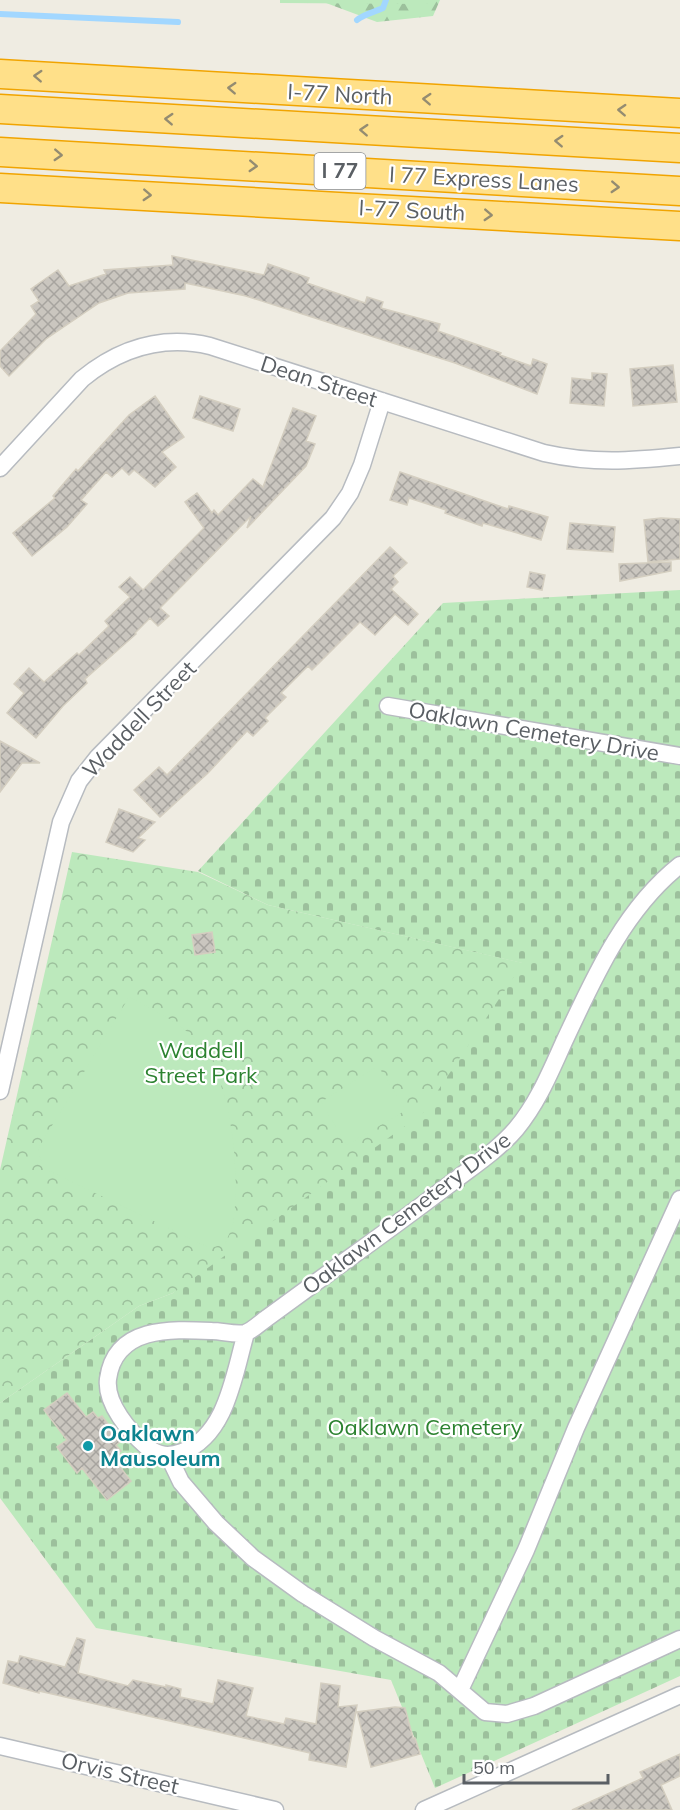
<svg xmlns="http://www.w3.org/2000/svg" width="680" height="1810" font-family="Mulish,sans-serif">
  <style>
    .forest { fill: url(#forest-firs) }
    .cemetery { fill: url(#cemetery-stones) }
    .park { fill: url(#park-crowns) }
    .pitch { fill: #bce9bc }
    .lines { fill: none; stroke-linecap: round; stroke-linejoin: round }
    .stream { stroke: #a2d7ff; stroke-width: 6 }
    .building { fill: url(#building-cross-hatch); stroke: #d4cec0; stroke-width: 1.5 }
    .street-casing { stroke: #b7bbc0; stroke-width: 19 }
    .highway-casing { stroke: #f1a400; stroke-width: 31 }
    .street { stroke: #fff; stroke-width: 16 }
    .highway { stroke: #ffe089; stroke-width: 28 }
    .oneway { stroke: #948c71 }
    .culture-dot { fill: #0f9aa8; stroke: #fff; stroke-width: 2 }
    .labels { text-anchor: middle; stroke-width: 4.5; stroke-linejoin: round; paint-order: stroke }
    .shield { fill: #fff; stroke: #8c8f92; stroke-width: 1.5 }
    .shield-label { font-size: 21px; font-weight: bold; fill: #5a5f64 }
    .street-label { font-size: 22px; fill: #5a5f64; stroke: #fff }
    .park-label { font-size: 22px; fill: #2c8230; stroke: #fff }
    .culture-label { font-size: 22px; font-weight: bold; fill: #0d838f; stroke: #fff; text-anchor: start }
  </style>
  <defs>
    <pattern id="forest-firs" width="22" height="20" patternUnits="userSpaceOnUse" patternTransform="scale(1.5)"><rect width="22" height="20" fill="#bce9bc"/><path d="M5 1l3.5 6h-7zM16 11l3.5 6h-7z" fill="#9cc09c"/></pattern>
    <pattern id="cemetery-stones" width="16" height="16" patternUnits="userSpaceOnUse" patternTransform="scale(1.5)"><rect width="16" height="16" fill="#bce9bc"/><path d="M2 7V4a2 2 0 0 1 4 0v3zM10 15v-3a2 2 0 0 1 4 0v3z" fill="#9cc09c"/></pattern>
    <pattern id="park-crowns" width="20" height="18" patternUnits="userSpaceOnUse" patternTransform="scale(1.5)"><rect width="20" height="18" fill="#bce9bc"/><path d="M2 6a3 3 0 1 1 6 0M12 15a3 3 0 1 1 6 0" fill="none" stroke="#9cc09c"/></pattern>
    <pattern id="building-cross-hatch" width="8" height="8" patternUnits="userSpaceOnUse" patternTransform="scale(1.5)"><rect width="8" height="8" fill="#cac6bf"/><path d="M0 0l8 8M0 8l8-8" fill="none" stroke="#a7a49f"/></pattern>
  </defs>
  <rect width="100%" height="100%" fill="#efece2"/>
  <path class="forest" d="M318 0H440L433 16 377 22Z"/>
  <path class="cemetery" d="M680 590V1676L435 1788 391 1680 96 1628 0 1498V1403L139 1306 173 1293 522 963 268 905 198 871 443 603Z"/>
  <path class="park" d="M280 0H429L427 4 280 3Z
    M72 852 198 872 268 905 523 963 423 1113 173 1293 139 1306 0 1403V1170Z"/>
  <path class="pitch" d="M129 997C156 1010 189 1028 208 1052 212 1056 213 1063 215 1068 233 1114 239 1169 234 1218 233 1227 228 1236 225 1244L210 1248 43 1168 38 1149Z
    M378 1066 406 1110 347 1145 321 1102Z"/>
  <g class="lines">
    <path class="stream" d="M0 14 178 22
      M357 20C364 14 375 12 383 8L386 0"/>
  </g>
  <path class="building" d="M172 256 264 275 268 264 309 278 307 283 365 303 367 297 383 302 381 308 440 324 438 331 501 353 500 355 531 366 533 359 547 364 537 394 455 363 246 296 185 283V289L128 293 99 303 46 339 9 376 0 366V351L36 314 31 306 39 301 31 289 58 270 69 286 106 274 104 270 173 265Z
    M673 365 677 402 633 406 630 369Z
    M592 373 607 374 604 406 570 403 572 378 592 380Z
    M155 396 184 437 162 452 176 467 155 487 134 470 129 475 122 468 112 477 106 472 81 500 87 504 67 527 32 556 13 533 55 498 53 496 76 469 78 471 129 415Z
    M200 396 240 409 233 431 193 418Z
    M293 408 316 416 306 441 315 444 306 466 247 528 251 516 160 608 169 616 158 626 150 618 135 633 136 634 85 679 87 683 63 706 36 738 7 713 24 693 14 684 29 668 44 682 77 653 79 655 109 626 105 621 130 597 119 587 130 577 143 590 204 528 185 502 197 493 212 513 214 510 218 515 253 479 263 487Z
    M400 472 508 509 509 506 548 517 541 540 483 523 482 526 445 513 446 510 409 498 407 505 390 500Z
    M661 518 680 519V559L648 562 644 520Z
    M570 523 615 527 613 552 567 549Z
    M390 547 407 563 393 576 398 582 391 589 418 614 408 625 395 614 375 635 360 622 312 670 308 666 281 693 286 697 265 718 268 721 253 736 247 731 208 773 160 817 134 790 159 767 167 775Z
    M671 562V571L620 581 619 564Z
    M530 572 545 575 542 590 527 587Z
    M0 741 40 763H22L0 792Z
    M119 809 155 822 138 838 145 840 133 852 106 842Z
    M212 932 215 952 195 955 192 935Z
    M67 1393 86 1417 93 1412 98 1418 102 1416 121 1441 116 1445 121 1451 113 1458 131 1481 107 1500 82 1468 77 1473 57 1447 67 1440 44 1410Z
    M77 1638 85 1640 78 1673 128 1686 133 1680 166 1687V1685L181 1689 180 1697 213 1704 218 1680 253 1688 246 1716 284 1724 286 1718 316 1724 321 1683 340 1686 338 1707 357 1705 346 1767 309 1760 310 1753 39 1691V1693L3 1683 8 1661 18 1663 20 1656 65 1667Z
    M395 1707 405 1708 413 1738H415L420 1754 371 1767 357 1712Z
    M680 1754V1776L661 1785 672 1810H572L643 1778 640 1772Z"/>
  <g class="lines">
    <g class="street-casing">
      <path id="street" d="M0 468 82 379C120 348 163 335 210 346L544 453C593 464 631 461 680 456
        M388 706 680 756
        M0 1091 61 822 79 781 98 757 333 518 350 493 362 465 382 401
        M246 1333C234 1374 227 1435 182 1452 169 1457 159 1456 147 1447 130 1432 105 1404 108 1379 115 1326 171 1329 212 1331 222 1331 235 1335 245 1333 252 1331 261 1322 267 1318 292 1300 316 1282 341 1264 379 1237 417 1209 454 1181 475 1165 499 1149 516 1129 537 1104 550 1073 563 1044 593 980 623 910 680 865
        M169 1457 181 1482 216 1523 253 1558 303 1594 374 1638 439 1673 485 1712 507 1714 534 1706 680 1639
        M460 1690 526 1550 576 1428 680 1199
        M0 1746 275 1810
        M424 1810 680 1695"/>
    </g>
    <g class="highway-casing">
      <path id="highway" d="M0 74 680 113
        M0 109 680 148
        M0 152 680 191
        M0 188 680 226"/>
    </g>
    <use href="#street" class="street"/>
    <use href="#highway" class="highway"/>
  </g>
  <defs><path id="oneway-chevron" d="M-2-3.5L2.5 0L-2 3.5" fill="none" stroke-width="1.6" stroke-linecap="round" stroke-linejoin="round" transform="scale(1.5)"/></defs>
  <g class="oneway">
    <use href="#oneway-chevron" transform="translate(38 76) rotate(-177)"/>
    <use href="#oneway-chevron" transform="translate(232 88) rotate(-177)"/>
    <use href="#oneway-chevron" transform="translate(427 99) rotate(-177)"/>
    <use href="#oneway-chevron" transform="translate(622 110) rotate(-177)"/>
    <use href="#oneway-chevron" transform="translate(169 119) rotate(-177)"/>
    <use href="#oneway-chevron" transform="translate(364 130) rotate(-177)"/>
    <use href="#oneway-chevron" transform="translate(559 141) rotate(-177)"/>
    <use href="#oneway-chevron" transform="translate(58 155) rotate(3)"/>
    <use href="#oneway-chevron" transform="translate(253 166) rotate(3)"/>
    <use href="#oneway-chevron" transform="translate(615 187) rotate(3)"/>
    <use href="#oneway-chevron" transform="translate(147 195) rotate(3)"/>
    <use href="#oneway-chevron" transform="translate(488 215) rotate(3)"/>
  </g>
  <circle class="culture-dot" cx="88" cy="1446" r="6"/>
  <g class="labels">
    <rect class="shield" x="314.5" y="153" width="51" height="36" rx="4.5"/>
    <g class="shield-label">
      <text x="340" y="178">I 77</text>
    </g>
    <g class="street-label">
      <text transform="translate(340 94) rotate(3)" y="8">I-77 North</text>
      <text transform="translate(484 179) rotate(3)" y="8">I 77 Express Lanes</text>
      <text transform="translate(412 210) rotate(3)" y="8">I-77 South</text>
      <text transform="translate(319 381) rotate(18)" y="8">Dean Street</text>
      <text transform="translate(139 719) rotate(-46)" y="8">Waddell Street</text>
      <text transform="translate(534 731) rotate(10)" y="8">Oaklawn Cemetery Drive</text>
      <text transform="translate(406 1213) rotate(-37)" y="8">Oaklawn Cemetery Drive</text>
      <text transform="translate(120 1773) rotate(13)" y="8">Orvis Street</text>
    </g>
    <g class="park-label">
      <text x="201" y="1058">Waddell<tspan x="201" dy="25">Street Park</tspan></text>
      <text x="425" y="1435">Oaklawn Cemetery</text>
    </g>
    <g class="culture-label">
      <text x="100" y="1441">Oaklawn<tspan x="100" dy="25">Mausoleum</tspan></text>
    </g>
  </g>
  <path d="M464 1774v9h144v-9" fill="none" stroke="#5a5f64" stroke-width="3"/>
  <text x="473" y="1774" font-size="18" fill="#5a5f64" stroke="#ffffff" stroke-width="4.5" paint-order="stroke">50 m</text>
</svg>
